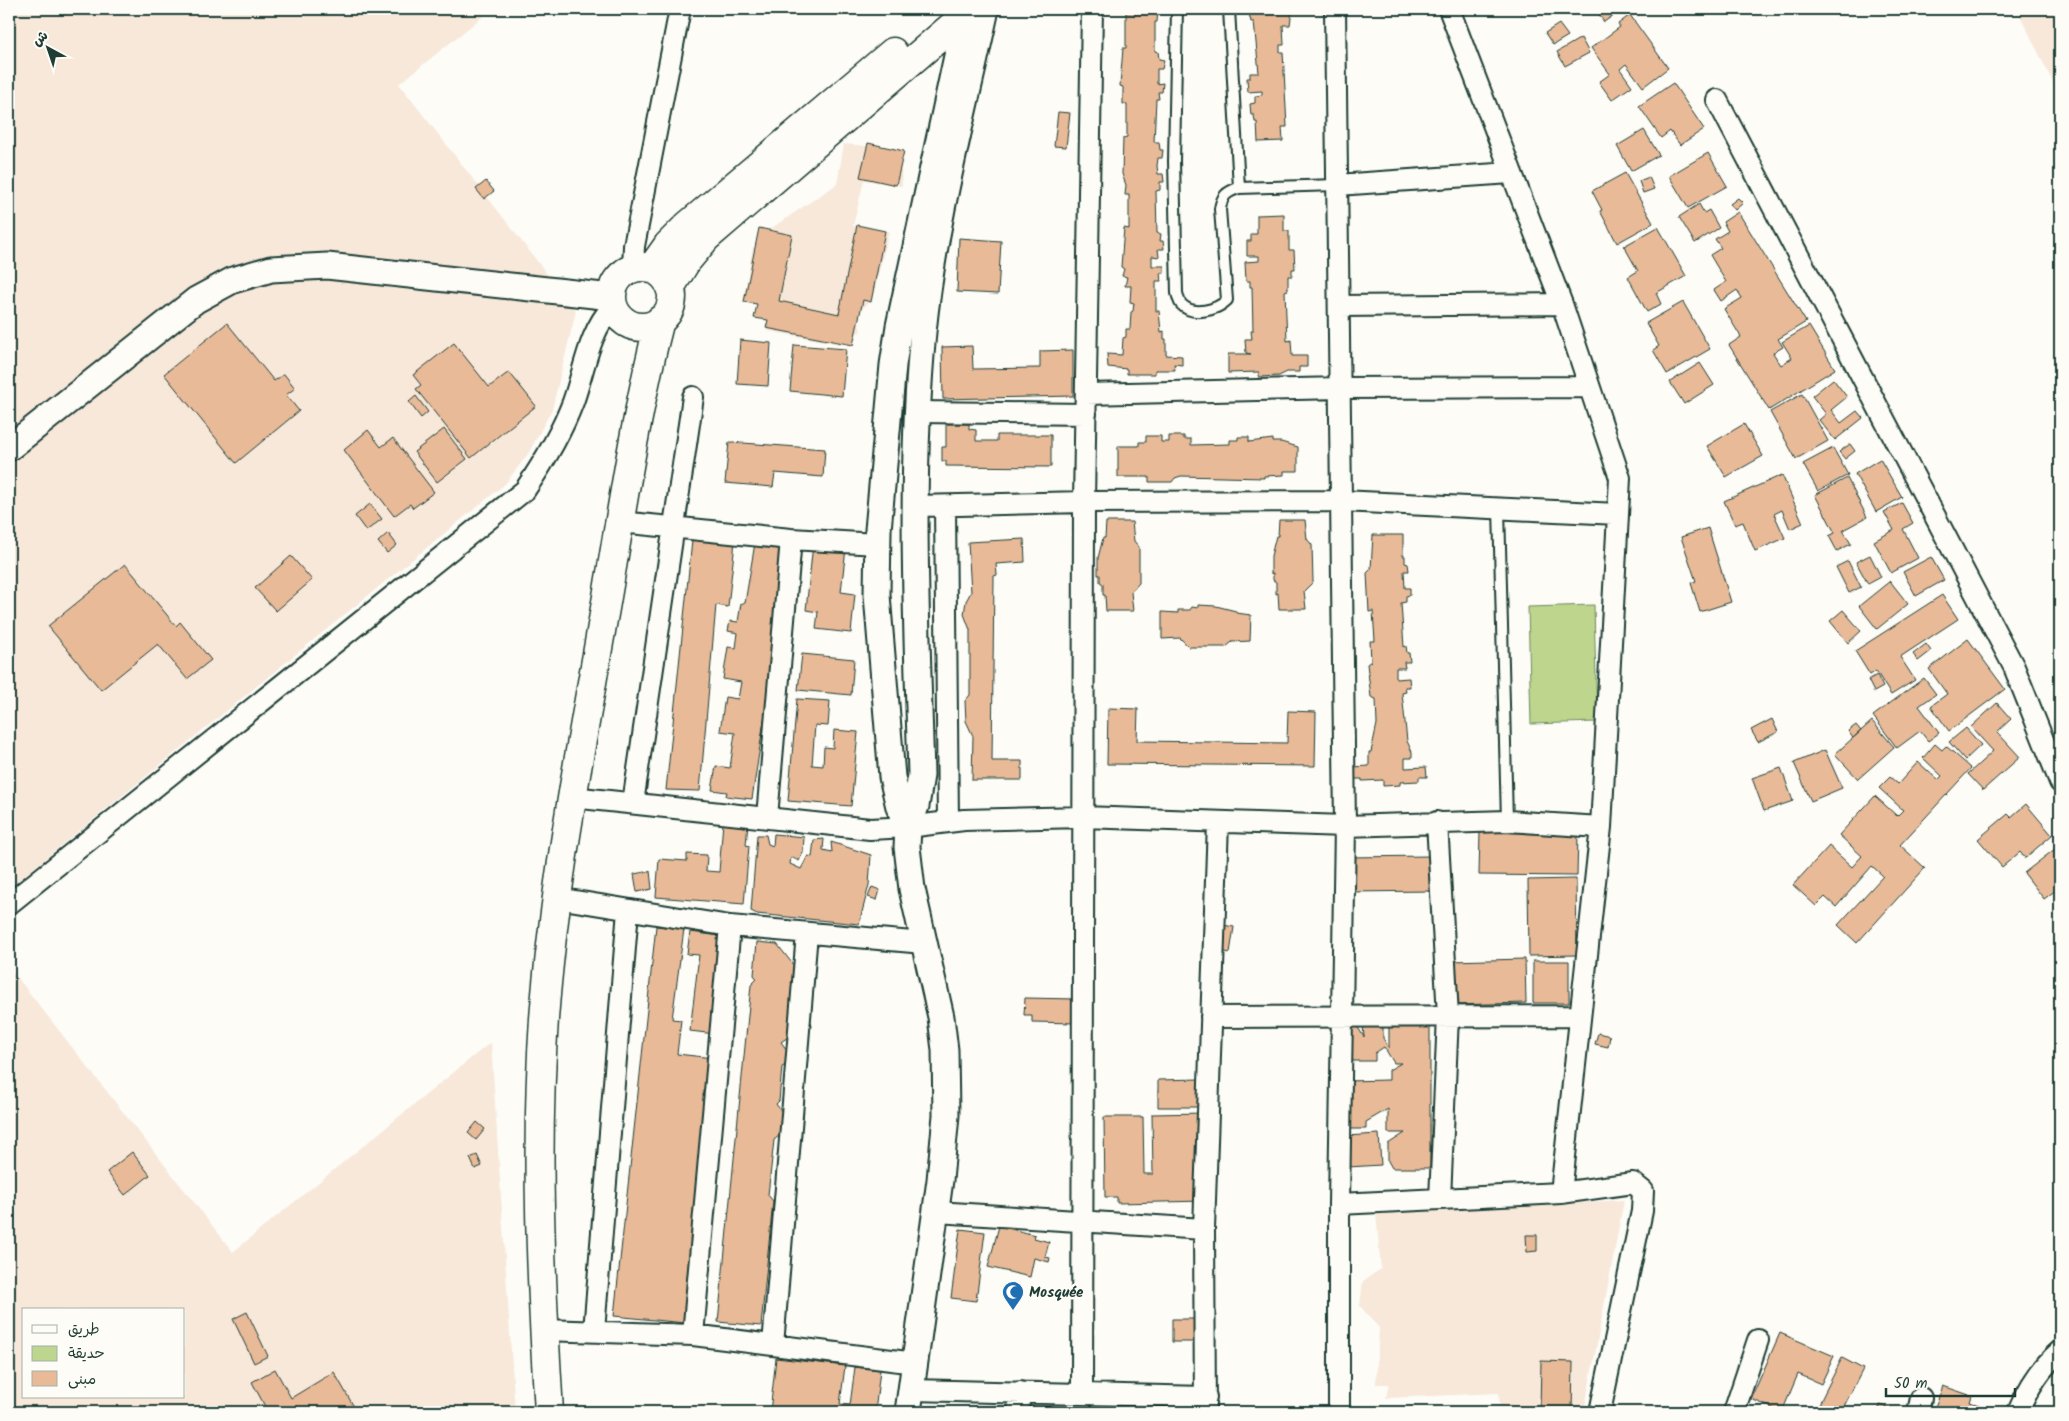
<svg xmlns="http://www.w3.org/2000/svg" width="2069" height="1421" font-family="Kalam,'Playpen Sans Arabic',sans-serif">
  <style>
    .built { fill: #f7e8da; fill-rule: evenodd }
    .green { fill: #bdd58c; stroke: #6e8960 }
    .building { fill: #e8ba98; stroke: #1f3d34 }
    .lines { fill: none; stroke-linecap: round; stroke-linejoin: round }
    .service-casing { stroke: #1f3d34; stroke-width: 14 }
    .minor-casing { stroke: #1f3d34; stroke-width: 24 }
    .tertiary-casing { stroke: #1f3d34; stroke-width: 29 }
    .secondary-casing { stroke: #1f3d34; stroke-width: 31 }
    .service { stroke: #fdfcf7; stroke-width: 10 }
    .minor { stroke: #fdfcf7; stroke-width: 20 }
    .tertiary { stroke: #fdfcf7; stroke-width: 25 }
    .secondary { stroke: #fdfcf7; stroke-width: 28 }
    .labels { text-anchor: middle; stroke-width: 5; stroke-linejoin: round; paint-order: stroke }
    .poi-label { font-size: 15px; font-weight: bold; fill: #1f3d34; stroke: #fdfcf7; text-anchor: start }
  </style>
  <rect width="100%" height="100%" fill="#fdfcf7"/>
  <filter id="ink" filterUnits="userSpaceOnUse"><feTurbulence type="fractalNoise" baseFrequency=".02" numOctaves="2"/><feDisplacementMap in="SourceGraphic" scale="10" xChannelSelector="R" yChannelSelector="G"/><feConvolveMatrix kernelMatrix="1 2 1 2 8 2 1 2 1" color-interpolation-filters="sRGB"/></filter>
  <g filter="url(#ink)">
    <path class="built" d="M9 9H492L399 84 576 311 552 409 528 454 505 484 9 888Z
      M2017 9H2060V97Z
      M844 144 900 149 902 186 864 180 853 226 889 231 872 300 856 314 861 331 840 344 768 331 770 316 754 301H743L753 247 760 249 763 234 837 184Z
      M9 967 233 1252 491 1042 515 1412H9ZM24 1310H184V1397H24Z
      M1624 1200 1584 1412H1500L1499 1393 1386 1398 1389 1384H1376L1379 1328 1360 1306 1363 1281 1381 1269 1376 1213Z"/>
    <path class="green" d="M1594 605 1597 722 1531 724 1528 607Z"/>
    <path class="building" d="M1126 9H1158L1157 22H1155V51L1158 52 1159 59 1164 60 1162 69H1157V84L1163 83 1162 92H1158L1159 99H1156L1154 142H1159L1160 150H1163L1162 158H1158L1157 166 1158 174H1163L1164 182H1160V190L1156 191 1157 233 1161 234 1160 241H1163L1164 249H1158L1159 257 1152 256V266H1164V273H1160L1161 281H1156V311H1159L1161 332 1164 331V339H1166V355L1182 356V365L1174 364 1175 370H1155V374H1127V369L1108 367 1107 354 1122 355 1123 338 1126 337V329H1130L1131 312 1133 311 1134 303 1130 302 1131 286H1125L1127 277 1122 276 1124 269 1121 267 1124 228 1129 229V195H1125L1126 185 1122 174 1123 138 1127 137V104H1123V87L1120 86 1123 48H1126Z
      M1248 9H1292L1290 25H1283L1284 45H1280V52H1283L1287 127H1282L1283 141 1258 142 1257 122H1255L1254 115H1251L1250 104 1255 103V96L1262 95V91L1248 92 1247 78H1250V73H1259L1254 22H1251Z
      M1595 9H1621V10L1604 22Z
      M1630 15 1668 68 1643 87 1626 64 1620 69 1632 86 1612 100 1599 82 1610 74 1591 48 1620 27 1618 24Z
      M1559 24 1568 36 1553 45 1545 33Z
      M1581 38 1589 53 1565 66 1557 52Z
      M1673 83 1704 129 1680 145 1670 131 1661 138 1639 106Z
      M1058 112 1070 113 1066 147 1054 146Z
      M1644 130 1659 155 1631 171 1617 146Z
      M868 143 904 151 896 185 860 177Z
      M1708 153 1727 186 1688 208 1669 176Z
      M1625 173 1653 223 1617 243 1600 211 1602 210 1592 191Z
      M1649 177 1654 189 1643 193 1639 181Z
      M486 181 494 191 484 199 476 189Z
      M1738 198 1743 203 1735 210 1730 204Z
      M1699 204 1704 213 1709 210 1719 228 1695 243 1679 217Z
      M1738 212 1806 322 1778 339 1783 347 1773 353 1781 365 1792 358 1782 342 1809 326 1835 369 1769 410 1729 345 1741 337 1724 309 1742 298 1737 290 1721 301 1714 290 1726 282 1710 255 1721 248 1715 239 1728 231 1723 222Z
      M1284 214V231H1289V250H1294L1295 269H1292V276H1288V290L1285 291 1287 341 1291 340 1292 356H1307V367H1299V372H1287L1279 376 1259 377V372L1228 373V354H1251L1246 353 1245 339H1252L1251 331H1253L1252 287H1250V281H1246L1245 262 1259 261V256H1247V241H1251V234H1257V215Z
      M857 225 885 231 871 302 863 300 853 345 766 328 768 320 754 318 757 304 744 302 759 228 792 235 779 301 839 314Z
      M1658 227 1686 276 1656 293 1661 304 1647 312 1628 277 1638 271 1624 246Z
      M959 238 1001 241 998 294 957 292Z
      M1683 302 1710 349 1667 374 1653 350 1659 346 1646 323Z
      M227 323 274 381 284 374 295 388 286 395 299 411 236 463 164 374Z
      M740 340 771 343 768 386 737 384Z
      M454 343 489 387 509 372 536 406 471 458 416 389 421 385 413 375Z
      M794 345 846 349 842 396 790 391Z
      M972 346 973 369 1040 368V351L1073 350V396L943 399 942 347Z
      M1700 363 1714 385 1684 404 1670 382Z
      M1833 379 1847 397 1831 410 1841 423 1857 411 1863 418 1835 440 1819 420 1826 414 1812 396Z
      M1802 394 1828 441 1796 459 1770 412Z
      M416 396 428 412 421 418 409 402Z
      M946 424H969V429L976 430V441H997V435H1051V467L946 466V461H942V447H946Z
      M1744 424 1763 456 1726 477 1707 446Z
      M444 429 467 459 437 482 414 452Z
      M368 430 381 447 393 438 434 492 413 508 410 504 394 516 344 450Z
      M1146 436H1161V442H1169V436H1184V439H1191V445L1230 444V440H1238V437H1249V442L1273 439V442H1281L1298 447V471H1284V475L1264 476V478L1181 476 1175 478 1172 482H1149V477H1118V446H1139V442H1146Z
      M729 442 825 449 823 477 775 473 773 487 725 483Z
      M1850 444 1855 451 1845 459 1839 452Z
      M1833 448 1848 475 1818 491 1803 464Z
      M1880 459 1902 497 1876 512 1855 474Z
      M1782 475 1803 523 1790 529 1782 510 1774 514 1785 538 1755 551 1743 522 1735 525 1724 501Z
      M1847 478 1867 517 1843 530 1851 544 1837 551 1829 536 1835 533 1815 495Z
      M1902 503 1913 523 1903 529 1918 558 1891 573 1874 541 1894 530 1884 512Z
      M370 504 382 519 366 531 355 516Z
      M1279 520H1305L1307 539 1312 545 1313 582 1304 591 1306 609H1279L1278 593 1276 594V582L1273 580V573L1271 574V556L1276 536H1278Z
      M1106 522H1132L1134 541 1139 547V583L1131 592 1133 611H1106L1105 595H1103V584L1100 582V575H1098V558L1103 538H1105Z
      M1708 528 1731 602 1700 612 1691 583 1696 581 1681 537Z
      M693 531 735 535 734 552 728 607 716 605 700 791 666 790Z
      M388 533 397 545 387 553 378 542Z
      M1373 535H1403V556H1405V563L1408 564 1409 571H1404L1405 588H1410V595L1406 596V602L1401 603 1404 647 1406 646 1407 653H1409L1410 662H1404L1405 668H1396V679L1409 678 1410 687H1405L1406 692 1402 693 1407 741 1412 752V758H1405V768L1426 767 1427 777H1419V781L1400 782V785L1383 786V780L1362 781V779H1354L1353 767 1369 766V752H1371L1377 724 1376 699 1371 697 1367 664 1371 661 1370 641H1375L1373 611 1369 612 1367 573 1371 569Z
      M1024 539 1025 562 996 564 997 575 994 576 992 761H1022V780H972L973 736 966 721 965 701 970 695V630L964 614 966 601 971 592 968 542Z
      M755 543 786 548 785 582 752 799 726 796 727 792 712 790 716 766 730 768 735 733 720 731 725 697 738 699 741 682 723 679 728 647 736 648 738 633 728 631 730 621 738 622 741 603H745Z
      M813 544 846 548 841 592 855 594 851 633 816 629 818 612 806 610Z
      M1870 555 1881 577 1868 584 1856 562Z
      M291 556 312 580 276 611 255 588Z
      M1931 557 1944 580 1916 596 1903 572Z
      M1848 561 1861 587 1849 593 1836 567Z
      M125 564 176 626 180 622 211 660 187 679 158 644 101 690 48 626Z
      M1890 581 1908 604 1877 629 1859 606Z
      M1942 595 1958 619 1900 657 1915 680 1891 695 1876 671 1870 675 1855 651Z
      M1198 605 1216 606 1236 611V613L1251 615 1250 641 1232 642 1226 647H1189L1180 638 1162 639V612L1178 613V610H1190L1192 607 1198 608Z
      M1843 610 1861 631 1848 643 1830 621Z
      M1968 639 2005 689 1949 731 1931 706 1947 694 1929 669Z
      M1926 644 1931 651 1918 661 1913 654Z
      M802 654 854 659 851 695 798 690Z
      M1877 675 1883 687 1874 692 1868 680Z
      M1924 678 1936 694 1919 706 1939 733 1928 741 1920 731 1897 748 1873 716Z
      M797 699 830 701 828 726 815 725 812 765 823 766 824 747 833 748 834 730 858 732 851 806 788 801Z
      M1997 703 2011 719 1997 732 2020 757 1983 790 1968 774 1993 751 1971 727Z
      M1108 708 1138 709 1137 741 1287 743 1288 711 1316 712 1315 766 1107 764Z
      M1772 719 1778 732 1758 742 1751 730Z
      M1872 721 1894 747 1858 779 1835 754Z
      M1856 725 1861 731 1853 738 1848 731Z
      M1966 728 1981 745 1965 760 1949 742Z
      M1935 744 1942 750 1946 746 1971 768 1900 845 1925 868 1857 943 1838 925 1883 876 1872 866 1836 907 1825 897 1816 906 1793 885 1829 846 1852 867 1862 856 1839 835 1875 796 1897 816 1903 810 1879 788 1890 777 1898 784 1918 762 1938 780 1942 776 1923 758Z
      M1825 750 1842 788 1811 801 1794 763Z
      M1781 768 1793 801 1764 811 1752 778Z
      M2026 804 2052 835 2025 858 2020 852 2002 867 1978 839 2008 814 2011 817Z
      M723 822 748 824 746 845 749 846 744 904 656 897 659 859 687 861V854L707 855 706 871 719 872Z
      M1480 832 1578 834 1577 876 1479 875Z
      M774 834 804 837 803 852 799 861 791 857 790 864 801 869 808 856 812 857 814 840 824 839 823 850 832 852 831 842 871 855 869 885 859 924 757 914 751 911 757 835H766L768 844 773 846Z
      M2060 845V887L2044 899 2024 873Z
      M1433 856V891L1348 892V857Z
      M650 871 652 889 637 892 634 874Z
      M1576 879 1577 955 1529 956 1528 880Z
      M872 887 880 890 877 900 868 897Z
      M1223 925 1234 927 1230 953 1219 951Z
      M656 926 684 929 672 1019 681 1020 677 1054 713 1058 685 1323 614 1316Z
      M690 932 728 937 715 1034 690 1031 699 955 687 954Z
      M757 942 777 944 795 967 791 1035 781 1042 787 1050 786 1065 782 1067 779 1101 776 1104 788 1120 781 1125 780 1135 774 1140 768 1195 773 1201 761 1326 718 1322 751 985 757 979 754 975Z
      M1525 959 1526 1003 1452 1005 1451 961Z
      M1533 961H1569V1003H1533Z
      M1025 998 1075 999V1023L1032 1022V1015H1024Z
      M1346 1023H1355L1364 1037 1363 1025H1383V1038L1389 1048V1027H1430V1168H1392L1388 1161V1144L1405 1133H1388V1109L1366 1122V1129H1346V1081L1389 1080V1070L1401 1063H1394L1384 1047 1375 1053V1061H1348Z
      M1598 1033 1610 1036 1608 1047 1595 1044Z
      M1201 1079V1107H1158V1080Z
      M1205 1113 1206 1201 1117 1203V1197H1105L1104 1117H1143L1144 1174H1153L1152 1114Z
      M477 1122 485 1129 476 1140 468 1133Z
      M1379 1134 1381 1165 1348 1167 1346 1136Z
      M132 1152 150 1175 125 1195 107 1172Z
      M477 1155 482 1166 475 1169 470 1158Z
      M999 1226 1035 1235 1034 1238 1049 1242 1045 1257 1050 1258 1049 1262 1034 1258 1030 1277 988 1267Z
      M960 1229 985 1232 976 1301 951 1298Z
      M1526 1235H1537V1251L1527 1252Z
      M247 1312 268 1356 254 1363 233 1319Z
      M1172 1319H1199V1342H1172Z
      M1780 1333 1834 1356 1821 1384 1798 1374 1782 1412 1751 1399Z
      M776 1358 845 1366 840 1404 850 1405 855 1367 880 1370 875 1412H770Z
      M1842 1358 1863 1369 1841 1412H1815Z
      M1541 1361 1573 1362 1572 1412H1540Z
      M275 1369 291 1398 334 1372 357 1412H268L252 1382Z
      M1943 1386 1972 1396 1970 1402 2000 1412H1933Z
      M1880 1405 1903 1412H1878Z"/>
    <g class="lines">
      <g class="service-casing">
        <path id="service" d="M1177 9 1174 161 1177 293C1178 296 1179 302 1181 304 1193 317 1217 310 1227 300L1220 209C1222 196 1226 192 1239 188L1337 185
          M1229 9 1239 188
          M1499 508 1507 821"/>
      </g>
      <g class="minor-casing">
        <path id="minor" d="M1335 9 1345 826 1339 1204
          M1449 9 1562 304 1620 478 1601 827 1561 1193
          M1717 100 2014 667 2060 782
          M1337 185 1511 173
          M633 269 634 246 680 9
          M1339 306 1562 304
          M1086 394 1340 388 1589 387
          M918 412 1086 414
          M916 506 1084 502 1341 501 1618 514
          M945 506 948 822
          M620 522 791 539 877 544
          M572 797 870 829 908 827 964 820 1083 817 1345 826 1507 821 1601 827
          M633 803 693 397
          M767 817 791 539
          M1437 822 1448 1016 1440 1199 1561 1193 1633 1183 1643 1191 1642 1211 1600 1412
          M557 898 730 926 924 943
          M9 904 525 490C544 462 561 434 573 402 585 369 588 333 613 306
          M1211 1017 1580 1016
          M936 1212 1204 1229
          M544 1330 693 1335 915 1363
          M594 1331 628 910
          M693 1335 730 926
          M773 1345 807 933
          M912 1390 1206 1397
          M1082 1394 1084 502 1092 9
          M1018 1412 1020 1392
          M1205 1412 1204 1229 1218 822
          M1339 1412V1204L1440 1199
          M1734 1412 1758 1340
          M1918 1412 1921 1398
          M2018 1412C2028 1388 2040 1368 2060 1351"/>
      </g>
      <g class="tertiary-casing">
        <path id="tertiary" d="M9 448 196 300 233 280 271 269 327 266 612 297
          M908 827 899 807 892 777 877 595 878 530 893 365 899 326 966 14
          M908 1412 940 1180 946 1115 945 1050 941 1017 912 889 907 847 908 827 916 806 921 775C917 628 909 479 923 332 934 223 963 116 986 9"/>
      </g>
      <g class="secondary-casing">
        <path id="secondary" d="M612 297a30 30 0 1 1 60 0a30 30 0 1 1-60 0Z
          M651 269 668 245 688 225 893 52
          M670 288 686 262 706 238 972 9
          M549 1412C541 1282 535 1150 544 1019 554 883 581 748 604 614 621 517 635 415 660 320"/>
      </g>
      <use href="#service" class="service"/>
      <use href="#minor" class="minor"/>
      <use href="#tertiary" class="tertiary"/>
      <use href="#secondary" class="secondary"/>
    </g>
  </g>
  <defs>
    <g id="mosque-pin" transform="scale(1.125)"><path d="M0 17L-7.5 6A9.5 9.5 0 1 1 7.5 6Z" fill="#1f6fb2" stroke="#fdfcf7"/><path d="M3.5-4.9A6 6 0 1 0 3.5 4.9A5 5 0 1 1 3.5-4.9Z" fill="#fff"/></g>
  </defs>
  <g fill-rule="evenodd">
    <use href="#mosque-pin" x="1013" y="1292"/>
  </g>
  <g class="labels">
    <g class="poi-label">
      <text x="1029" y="1297">Mosquée</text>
    </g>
  </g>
  <rect width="2069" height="1421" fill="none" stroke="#fdfcf7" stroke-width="30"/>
  <rect x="15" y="15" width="2039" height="1391" fill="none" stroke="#1f3d34" stroke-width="2" filter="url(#ink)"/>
  <rect x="22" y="1308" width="162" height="90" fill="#fdfcf7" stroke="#a4b0a9"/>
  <rect x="32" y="1325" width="25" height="8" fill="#fdfcf7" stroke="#a4b0a9"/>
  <text x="68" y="1334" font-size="15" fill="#1f3d34">طريق</text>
  <rect x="32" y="1346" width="25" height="15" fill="#bdd58c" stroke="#a4b0a9"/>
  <text x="68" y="1358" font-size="15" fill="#1f3d34">حديقة</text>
  <rect x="32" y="1371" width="25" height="15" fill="#e8ba98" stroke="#a4b0a9"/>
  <text x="68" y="1384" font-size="15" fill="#1f3d34">مبنى</text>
  <g transform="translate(48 48) rotate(320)" stroke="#fdfcf7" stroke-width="4" paint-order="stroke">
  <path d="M0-4L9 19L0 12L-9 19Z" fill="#1f3d34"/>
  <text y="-8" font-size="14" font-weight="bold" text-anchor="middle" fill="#1f3d34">ش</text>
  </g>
  <path d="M1886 1388v8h129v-8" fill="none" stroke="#1f3d34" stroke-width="2.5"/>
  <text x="1894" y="1388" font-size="15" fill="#1f3d34" stroke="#fdfcf7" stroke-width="4" paint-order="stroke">50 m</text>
</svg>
